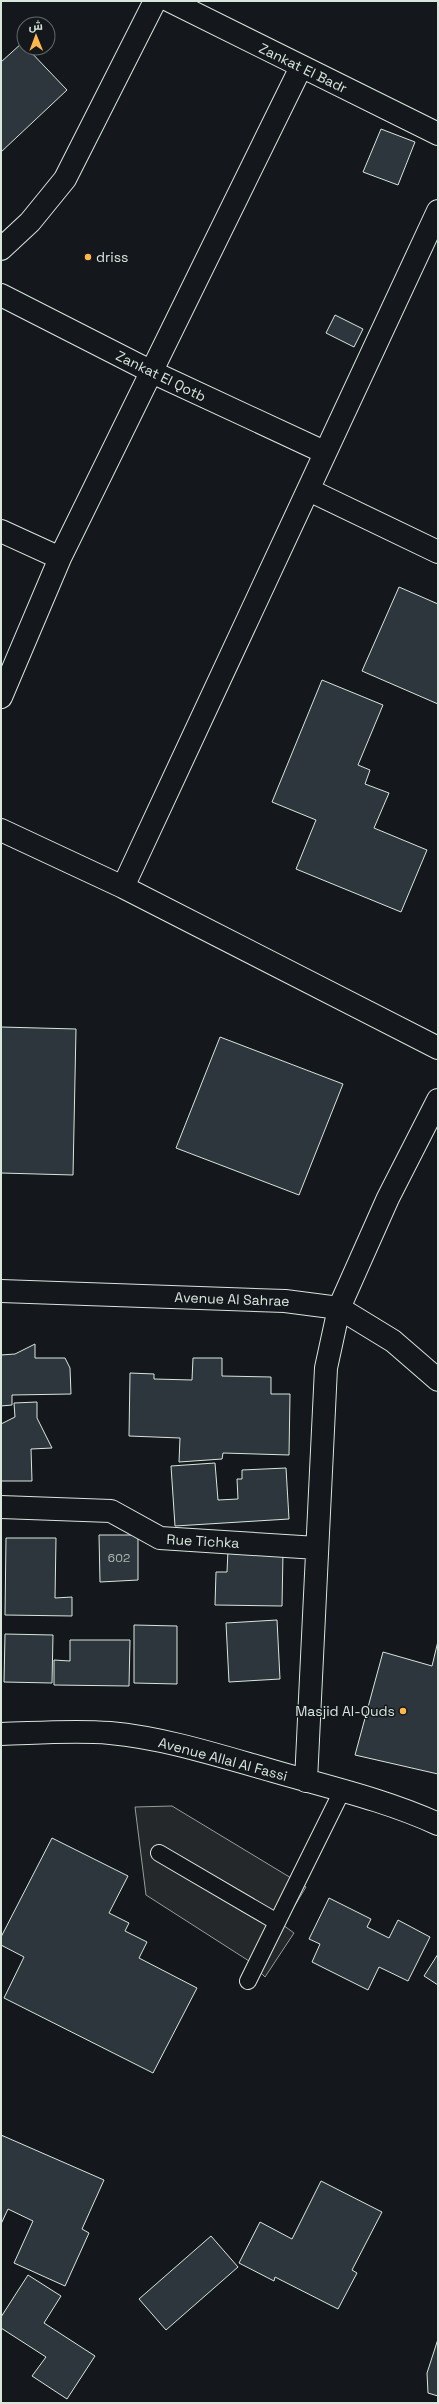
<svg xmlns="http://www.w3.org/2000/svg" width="439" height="2404" font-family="'Space Grotesk',Cairo,sans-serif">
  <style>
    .parking { fill: #24282b; stroke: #939e99 }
    .building { fill: #2c363c; stroke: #d8e6dc }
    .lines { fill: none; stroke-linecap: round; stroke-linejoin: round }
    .service-casing { stroke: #d8e6dc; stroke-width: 18 }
    .minor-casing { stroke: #d8e6dc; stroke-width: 24 }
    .tertiary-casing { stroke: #d8e6dc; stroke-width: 24 }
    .service { stroke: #14181c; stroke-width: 16 }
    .minor { stroke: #14181c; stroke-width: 22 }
    .tertiary { stroke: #14181c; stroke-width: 22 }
    .poi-dot { fill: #ffb74d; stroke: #14181c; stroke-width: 1.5 }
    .labels { text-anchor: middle; stroke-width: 3; stroke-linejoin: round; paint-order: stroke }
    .number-label { font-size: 12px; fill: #adbab4 }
    .street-label { font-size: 14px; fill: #d8e6dc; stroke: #14181c }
    .poi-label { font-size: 14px; fill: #d8e6dc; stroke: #14181c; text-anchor: start }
  </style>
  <rect width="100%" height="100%" fill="#14181c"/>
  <path class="parking" d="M172 1806 306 1887 283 1925 294 1933 265 1977 249 1961 146 1895 135 1807Z"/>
  <path class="building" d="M22 43 24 48H27L67 90 1 152V62Z
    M381 129 415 142 398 185 363 172Z
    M335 315 363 329 354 347 326 333Z
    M399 587 438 604V704L362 671Z
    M322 680 383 705 358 765 370 770 365 784 389 793 374 828 427 850 401 912 296 869 316 820 272 802Z
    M1 1027 76 1029 73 1175 1 1173Z
    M220 1037 343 1084 299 1195 176 1148Z
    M35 1344V1358H65L70 1368 71 1394 12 1395V1405L1 1406V1355L15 1354Z
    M193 1358H222V1376L271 1377V1394H290L289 1455 223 1453 222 1459 179 1462 180 1438 129 1436 130 1373 154 1374V1379L192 1380Z
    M37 1402V1418L52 1448 31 1449 32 1481H1V1424L15 1417 14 1403Z
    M215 1463 218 1500 238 1499 237 1479H242V1470L286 1468 289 1519 175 1526 171 1466Z
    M99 1535H138V1580L100 1582Z
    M6 1538H56L55 1598 72 1597V1616L5 1615Z
    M228 1550 283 1552 282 1606 215 1605 216 1572H227Z
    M277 1620 280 1679 229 1682 226 1623Z
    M134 1625 177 1626V1684L134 1683Z
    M5 1634 53 1635 52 1683 4 1682Z
    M70 1640H130L129 1686 54 1685V1660L70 1661Z
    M438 1641V1774L355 1755 383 1652 432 1666Z
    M52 1838 128 1876 109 1913 129 1923 125 1931 147 1942 139 1958 197 1988 153 2073 4 1998 24 1957 1 1945V1937Z
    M329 1898 371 1919 367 1927 389 1938 398 1920 430 1937 408 1981 379 1967 368 1990 312 1962 320 1944 309 1939Z
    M438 1954V1985L424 1976Z
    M1 2135 104 2180 82 2229 89 2233 65 2286 14 2263 33 2221 8 2209 1 2224Z
    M321 2181 382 2212 352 2270 357 2273 338 2309 275 2277 274 2281 239 2263 260 2222 292 2239Z
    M211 2236 238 2267 166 2330 139 2299Z
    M28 2275 61 2296 44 2323 95 2356 67 2399 32 2376 46 2357 1 2328V2317Z
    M438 2339V2396L428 2393 427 2373Z"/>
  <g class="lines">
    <g class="service-casing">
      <path id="service" d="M159 1853 277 1922
        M248 1981 342 1791"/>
    </g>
    <g class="minor-casing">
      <path id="minor" d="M170 1 438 134
        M1 249 30 222 65 179 155 1
        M1 295 152 372 324 452
        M309 490 438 552
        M1 531 60 558
        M1 697 60 558 301 67
        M1 830 123 887 438 1048
        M123 887 438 211
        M1 1507 111 1511 160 1538 317 1548
        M1 1734C37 1733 74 1730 110 1733 165 1738 220 1756 273 1771 328 1787 386 1800 438 1824
        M306 1781 326 1368 339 1308 388 1198 438 1100"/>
    </g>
    <g class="tertiary-casing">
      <path id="tertiary" d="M1 1291 285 1301 339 1308 393 1341 438 1380"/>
    </g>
    <use href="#service" class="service"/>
    <use href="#minor" class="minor"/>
    <use href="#tertiary" class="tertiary"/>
  </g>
  <g class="poi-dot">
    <circle cx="88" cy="257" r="4"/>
    <circle cx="403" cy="1711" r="4"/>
  </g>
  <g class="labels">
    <g class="number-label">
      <text x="119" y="1562">602</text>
    </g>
    <g class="street-label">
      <text transform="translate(303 68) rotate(26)" y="5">Zankat El Badr</text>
      <text transform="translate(161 376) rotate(26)" y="5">Zankat El Qotb</text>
      <text transform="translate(232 1299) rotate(2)" y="5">Avenue Al Sahrae</text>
      <text transform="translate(203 1541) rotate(3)" y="5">Rue Tichka</text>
      <text transform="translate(223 1759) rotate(15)" y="5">Avenue Allal Al Fassi</text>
    </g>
    <g class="poi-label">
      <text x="96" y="262">driss</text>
      <text x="395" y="1716" text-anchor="end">Masjid Al-Quds</text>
    </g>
  </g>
  <rect width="439" height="2404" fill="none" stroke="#d8e6dc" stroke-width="4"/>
  <g transform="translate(36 36) rotate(359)"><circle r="19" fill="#14181c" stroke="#626a69"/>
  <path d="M0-3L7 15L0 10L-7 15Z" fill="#ffb74d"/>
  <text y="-6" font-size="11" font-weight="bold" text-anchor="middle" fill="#d8e6dc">ش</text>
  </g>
</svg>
